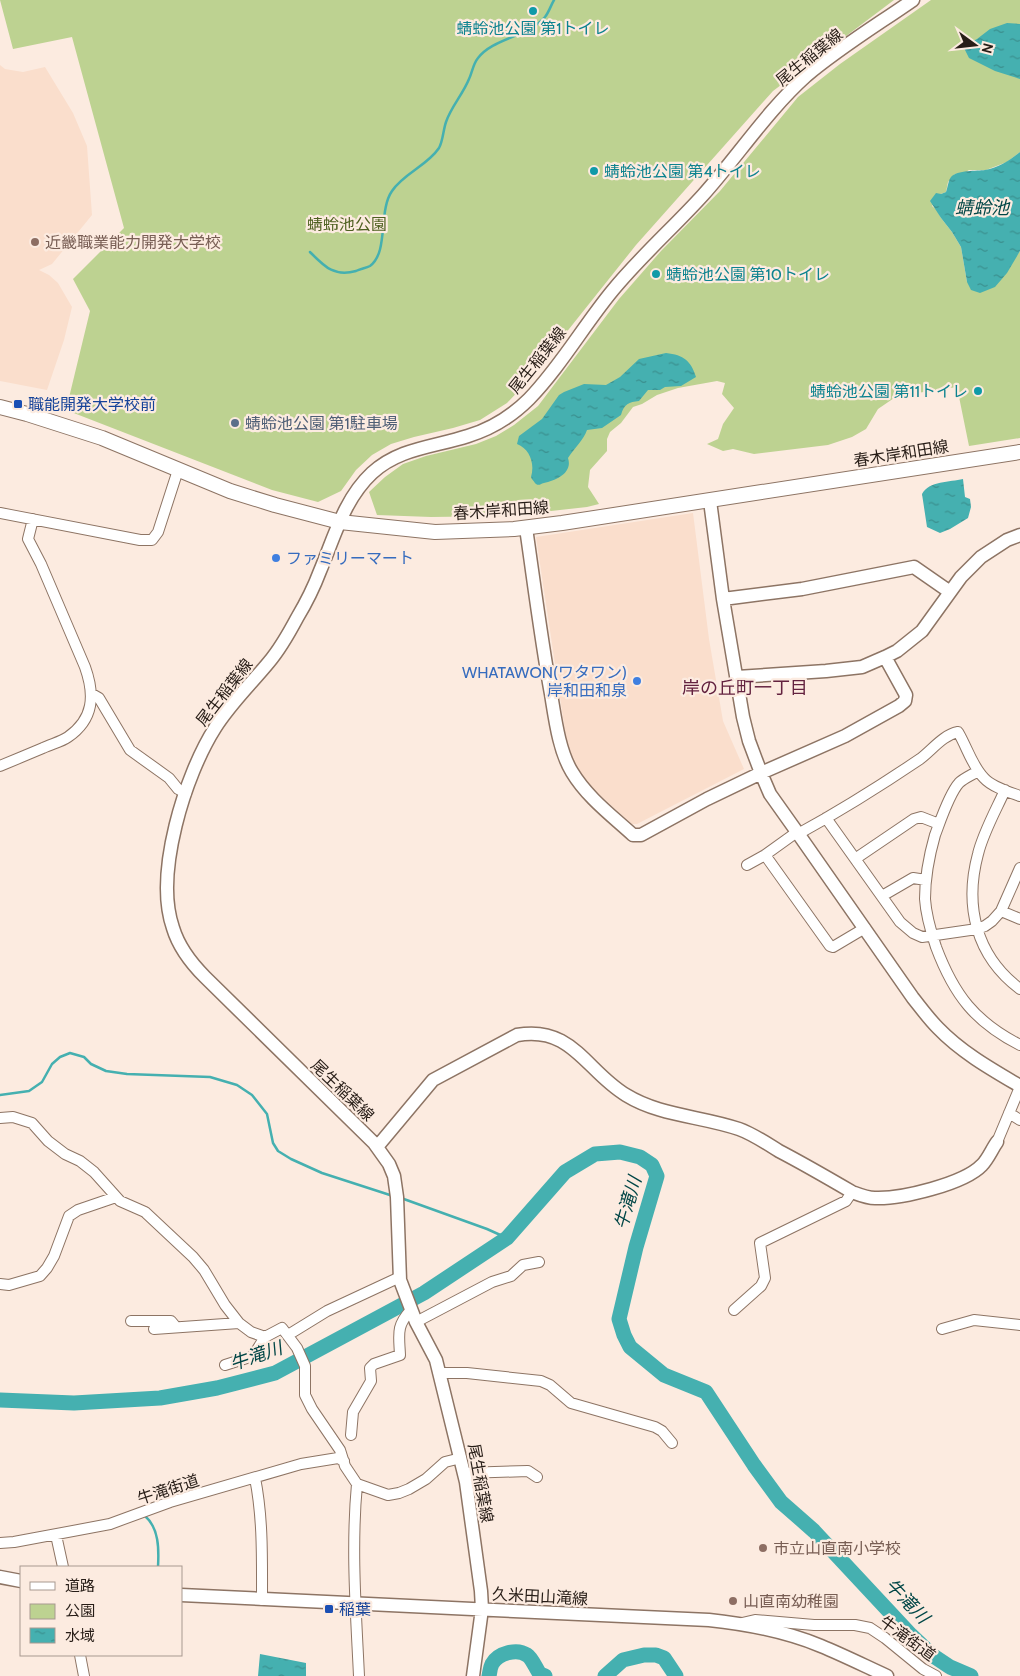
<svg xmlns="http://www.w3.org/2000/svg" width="1020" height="1676" font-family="Cabin,'Noto Sans JP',sans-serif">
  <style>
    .built { fill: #fadecc }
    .green { fill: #bdd291 }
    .water { fill: url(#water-ripples) }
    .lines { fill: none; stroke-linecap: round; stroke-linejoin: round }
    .stream { stroke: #45b0b0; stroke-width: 2.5 }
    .river { stroke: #45b0b0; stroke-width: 15 }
    .minor-casing { stroke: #8d7464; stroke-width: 12 }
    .tertiary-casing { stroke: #8d7464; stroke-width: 15 }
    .secondary-casing { stroke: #8d7464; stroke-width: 16 }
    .minor { stroke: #fff; stroke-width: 10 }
    .tertiary { stroke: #fff; stroke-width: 12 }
    .secondary { stroke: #fff; stroke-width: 14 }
    .culture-dot { fill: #0f9aa8; stroke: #fcebe0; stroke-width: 2 }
    .education-dot { fill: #8d6e63; stroke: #fcebe0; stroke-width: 2 }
    .transit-dot { fill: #1a4fb4; stroke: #fcebe0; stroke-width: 2 }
    .service-dot { fill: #5c6f8a; stroke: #fcebe0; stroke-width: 2 }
    .shop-dot { fill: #3f7fe0; stroke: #fcebe0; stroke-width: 2 }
    .labels { text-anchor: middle; stroke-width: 4.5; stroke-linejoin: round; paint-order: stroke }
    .culture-label { font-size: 16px; fill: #0d838f; stroke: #fcebe0; text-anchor: start }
    .street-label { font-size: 16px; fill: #271d17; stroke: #fcebe0 }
    .park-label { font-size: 16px; fill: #4e6020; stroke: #fcebe0 }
    .education-label { font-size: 16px; fill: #785e54; stroke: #fcebe0; text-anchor: start }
    .transit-label { font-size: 16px; fill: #164399; stroke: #fcebe0; text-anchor: start }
    .service-label { font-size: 16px; fill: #4e5e75; stroke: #fcebe0; text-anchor: start }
    .shop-label { font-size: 16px; fill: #366cbe; stroke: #fcebe0; text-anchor: start }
    .water-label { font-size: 18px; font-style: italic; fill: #014646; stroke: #fcebe0 }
    .neighbourhood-label { font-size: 18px; fill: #63223f; stroke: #fcebe0 }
  </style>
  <defs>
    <pattern id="water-ripples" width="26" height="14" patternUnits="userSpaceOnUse" patternTransform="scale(1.25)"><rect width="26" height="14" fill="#45b0b0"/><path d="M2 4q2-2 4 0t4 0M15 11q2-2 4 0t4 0" fill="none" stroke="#3a8f8e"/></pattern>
  </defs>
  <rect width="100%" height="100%" fill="#fcebe0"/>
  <path class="built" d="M0 65 5 69 23 72 45 67 73 113 87 146 92 215 52 264 39 270 49 275 58 283 72 307 64 340 47 390 0 381Z
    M693 513 709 639 723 721 744 769 637 824H632L592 788 576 768 567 744 536 537Z"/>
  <path class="green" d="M0 0H894L773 91 636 245 526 383 507 403 480 420 453 428 414 437 391 444 372 455 356 470 341 491 318 502 272 490 66 410 90 311 73 279 124 228 72 37 13 49Z
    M931 0H1020V152L1007 162 986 170H969L964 173 955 174 948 182 946 192 941 194 932 206 937 210 941 218 952 232 961 247 967 282 1017 255 1020 251V438L969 446 957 387 897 396 878 409 866 429 852 437 828 445 754 454 733 449 723 451 707 444 718 439 723 424 734 408 722 394 725 383 717 381 678 388 657 395 642 404 633 407 621 423 610 432 607 439V451L590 470 588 487 599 504 587 507 506 516 431 517 377 515 369 492 385 477 403 464 426 456 476 444 496 436 514 425 538 406 619 299 661 251 720 191 798 97 840 64Z"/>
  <path class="water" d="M1007 23 1020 24V79L995 71 969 58 963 46 977 39 990 29Z
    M1020 152V251L1007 273 995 287 980 293 971 290 967 282 961 247 952 232 941 218 930 201 936 193 941 194 946 192C948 187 948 181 951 177 957 170 977 171 985 170 999 168 1010 160 1020 152Z
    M666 353C684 355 691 361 696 377L681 386 665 387 660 390H648L639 401C629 402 624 404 621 415L602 428 587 430C584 439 574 449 568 458 573 473 556 480 544 483 540 484 539 486 536 484 535 483 531 478 531 477 535 464 530 449 517 444L519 436 542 419 559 395 564 392 584 384 606 385 620 377 639 359Z
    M963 479 965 497 970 499 971 507 968 518 950 529 940 533 927 527 922 494C929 481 950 482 963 479Z
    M260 1654 306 1663V1676H258Z"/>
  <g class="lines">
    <path class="stream" d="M310 252C325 267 334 277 356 271 360 269 366 268 370 266 389 252 378 211 392 191 404 173 427 166 439 148 443 141 443 131 446 122 451 107 463 94 469 79 472 73 473 64 478 58 493 38 528 37 545 17 549 12 551 5 554 0
      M0 1095 29 1091 42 1082 52 1064 60 1057 70 1053 84 1057 91 1064 106 1071 127 1074 210 1077 237 1085 252 1095 267 1114 273 1143 278 1151 291 1159 322 1173 393 1196
      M401 1198 487 1229 507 1238
      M145 1516C159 1528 159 1549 158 1567"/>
    <path class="river" d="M0 1400 74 1403 160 1398 217 1388 275 1373 424 1293 507 1238 565 1172 595 1154 620 1152 640 1157 652 1165 657 1176 636 1247 619 1319 624 1335 630 1347 664 1375 706 1392 754 1465 781 1502 814 1531 911 1635 932 1655 950 1667 971 1676
      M489 1676C490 1672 490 1668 492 1664 498 1653 517 1648 527 1655 532 1658 536 1669 540 1674L545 1676
      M605 1676 623 1660 644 1655H656L664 1658 676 1676"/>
    <g class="minor-casing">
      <path id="minor" d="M0 513 140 540H152L158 532 178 470
        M92 694 99 698 130 750 169 778 178 789 186 793
        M0 766C14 760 29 754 43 748 51 744 61 742 68 737 94 719 95 695 85 667L41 564 28 539 33 519
        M978 771C972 775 964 778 959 783 949 794 940 822 935 835 929 856 925 877 925 899 926 915 931 932 936 947 954 995 975 1022 1020 1045
        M1005 790C996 810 983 833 978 854 964 906 976 956 1020 989
        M826 818 900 922 913 933 922 937 977 929 985 926 992 921 1001 911 1020 868
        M798 834C840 811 880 786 920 759 932 750 943 735 958 732 967 747 972 766 984 778 992 787 1009 792 1020 796
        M765 855 830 946 833 947 865 928
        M855 859 914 819 921 817 939 824
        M747 865 765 855 797 832
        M882 896 913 878 926 880
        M1001 911 1020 919
        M1009 1113 1020 1120
        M0 1118 13 1117 32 1123 48 1141 65 1154 80 1161 94 1172 120 1201 145 1212 193 1257 204 1270 225 1305 239 1323 251 1332 265 1337 282 1328 297 1348 305 1366V1395L312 1409 340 1450 345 1466 357 1484 388 1495 399 1493 409 1489 426 1479 445 1462 461 1458
        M997 1142 1020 1087
        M0 1284 9 1285 40 1276 47 1268 54 1256 69 1216 78 1210 116 1197
        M734 1310 761 1286 765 1278 760 1243 846 1201 852 1192
        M131 1321H171L176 1327
        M416 1322 492 1282 511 1276 523 1265 539 1262
        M154 1329 239 1323
        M942 1329 974 1320 1020 1325
        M288 1335 327 1311 400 1277
        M225 1365 253 1356 265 1337
        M440 1373H467L541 1381 550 1385 571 1403 655 1427 662 1431 672 1443
        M351 1435 353 1412 371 1381 370 1368 374 1364 400 1355C399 1334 396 1326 411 1310
        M464 1473 528 1471 537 1477
        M255 1478C263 1518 262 1559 262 1600
        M357 1484C351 1548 356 1612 359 1676
        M56 1535 63 1567
        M0 1543 14 1542 110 1524 170 1502 301 1464 338 1458 344 1461
        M742 1623 755 1620 814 1625H855L870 1628 885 1638 923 1669 936 1676
        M80 1655 84 1676"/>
    </g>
    <g class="tertiary-casing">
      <path id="tertiary" d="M710 501 723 599 743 717 749 741 761 773 770 794 797 832 913 998C921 1008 929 1019 938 1028 961 1052 991 1069 1020 1086
        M526 528C534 583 541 639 551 694 555 718 559 751 572 772 587 797 611 815 633 835H641L707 799 761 773 845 736 899 706 905 701 906 695 885 657
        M723 599 802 589 914 567 950 592
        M737 677 826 671 862 667 885 657 897 651 922 631 961 577 981 557 1007 540 1020 535
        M377 1147 433 1080 517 1035C572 1025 586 1071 626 1095 660 1116 701 1116 739 1129 753 1134 766 1143 779 1151 804 1164 828 1178 852 1192 860 1195 867 1198 875 1198 901 1199 964 1184 982 1165 988 1159 992 1149 997 1142
        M0 1577 21 1581
        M181 1595C357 1605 533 1611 709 1620 747 1624 785 1631 821 1646 843 1655 865 1666 887 1676
        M473 1676 482 1609 481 1591 466 1482 436 1360 416 1322 400 1280 397 1197 394 1176 389 1164 374 1143 205 977C191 963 179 948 173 928 154 874 185 775 215 728 230 704 251 684 269 662 280 649 289 633 297 618 306 603 314 587 320 571 334 538 344 499 372 473 399 448 434 447 468 436 491 429 512 416 529 399 561 366 584 325 613 290 641 256 674 227 703 195 738 156 767 111 806 76 839 48 877 25 913 0"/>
    </g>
    <g class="secondary-casing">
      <path id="secondary" d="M0 407 27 414 102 438 230 491 275 505 340 522 435 532 514 529 562 523 1020 452"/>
    </g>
    <use href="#minor" class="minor"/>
    <use href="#tertiary" class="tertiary"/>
    <use href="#secondary" class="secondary"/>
  </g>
  <g class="culture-dot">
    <circle cx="533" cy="11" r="5"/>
    <circle cx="594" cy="171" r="5"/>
    <circle cx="656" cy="274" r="5"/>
    <circle cx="978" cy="391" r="5"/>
  </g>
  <g class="education-dot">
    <circle cx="35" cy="242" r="5"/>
    <circle cx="763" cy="1548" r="5"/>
    <circle cx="733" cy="1601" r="5"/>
  </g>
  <g class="transit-dot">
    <rect x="13" y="399" width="10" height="10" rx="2.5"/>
    <rect x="324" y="1604" width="10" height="10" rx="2.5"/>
  </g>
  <circle class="service-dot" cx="235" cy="423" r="5"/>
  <g class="shop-dot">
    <circle cx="276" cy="558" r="5"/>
    <circle cx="637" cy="681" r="5"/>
  </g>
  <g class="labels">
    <g class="culture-label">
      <text x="533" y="34" text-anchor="middle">蜻蛉池公園 第1トイレ</text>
      <text x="604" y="177">蜻蛉池公園 第4トイレ</text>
      <text x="666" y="280">蜻蛉池公園 第10トイレ</text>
      <text x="968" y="397" text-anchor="end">蜻蛉池公園 第11トイレ</text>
    </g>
    <g class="street-label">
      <text transform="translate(809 57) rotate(-39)" y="6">尾生稲葉線</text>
      <text transform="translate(537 360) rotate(-51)" y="6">尾生稲葉線</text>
      <text transform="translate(901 453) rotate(-9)" y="6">春木岸和田線</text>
      <text transform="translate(501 510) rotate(-4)" y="6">春木岸和田線</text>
      <text transform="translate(224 692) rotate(-52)" y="6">尾生稲葉線</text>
      <text transform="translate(343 1090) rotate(44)" y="6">尾生稲葉線</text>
      <text transform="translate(481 1483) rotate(80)" y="6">尾生稲葉線</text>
      <text transform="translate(168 1489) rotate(-18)" y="6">牛滝街道</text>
      <text transform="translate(540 1596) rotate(3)" y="6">久米田山滝線</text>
      <text transform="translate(908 1638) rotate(36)" y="6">牛滝街道</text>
    </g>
    <g class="park-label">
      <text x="347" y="230">蜻蛉池公園</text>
    </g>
    <g class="education-label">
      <text x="45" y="248">近畿職業能力開発大学校</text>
      <text x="773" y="1554">市立山直南小学校</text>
      <text x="743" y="1607">山直南幼稚園</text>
    </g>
    <g class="transit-label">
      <text x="28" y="410">職能開発大学校前</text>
      <text x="339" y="1615">稲葉</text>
    </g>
    <g class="service-label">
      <text x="245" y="429">蜻蛉池公園 第1駐車場</text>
    </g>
    <g class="shop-label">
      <text x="286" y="564">ファミリーマート</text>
      <text x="627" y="678" text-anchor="end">WHATAWON(ワタワン)<tspan x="627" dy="18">岸和田和泉</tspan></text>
    </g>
    <g class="water-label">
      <text x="982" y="214">蜻蛉池</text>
      <text transform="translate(628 1203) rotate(-74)" y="6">牛滝川</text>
      <text transform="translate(256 1356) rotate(-19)" y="6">牛滝川</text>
      <text transform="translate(907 1601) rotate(46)" y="6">牛滝川</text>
    </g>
    <g class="neighbourhood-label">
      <text x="745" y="694">岸の丘町一丁目</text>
    </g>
  </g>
  <rect x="20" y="1566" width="162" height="90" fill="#fcebe0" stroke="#a79990"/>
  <rect x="30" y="1582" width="25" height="8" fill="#ffffff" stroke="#a79990"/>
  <text x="65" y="1591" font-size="15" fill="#271d17">道路</text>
  <rect x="30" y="1604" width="25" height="15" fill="#bdd291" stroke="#a79990"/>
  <text x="65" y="1616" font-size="15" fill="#271d17">公園</text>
  <rect x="30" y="1628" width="25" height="15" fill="url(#water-ripples)" stroke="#a79990"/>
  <text x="65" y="1641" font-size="15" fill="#271d17">水域</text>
  <g transform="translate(975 45) rotate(105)" stroke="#fcebe0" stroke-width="4" paint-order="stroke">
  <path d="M0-4L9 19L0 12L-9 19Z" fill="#271d17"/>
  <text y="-8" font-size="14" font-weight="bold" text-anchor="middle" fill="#271d17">N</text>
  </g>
</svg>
